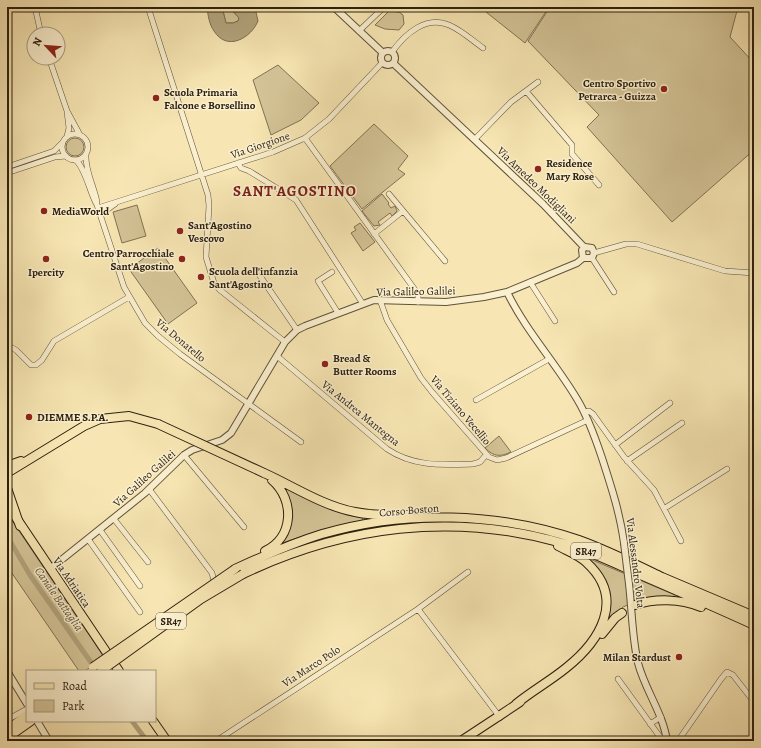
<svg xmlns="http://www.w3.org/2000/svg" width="761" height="748" font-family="Alegreya,serif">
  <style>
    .green { fill: #d4c497; stroke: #807254 }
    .water { fill: #b2a37c; stroke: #7c6f51 }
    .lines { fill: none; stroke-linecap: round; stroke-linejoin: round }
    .canal { stroke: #b2a37c; stroke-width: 5 }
    .minor-casing { stroke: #5f5239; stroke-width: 6 }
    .tertiary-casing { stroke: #5f5239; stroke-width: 8 }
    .primary-casing { stroke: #2c2010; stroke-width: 10 }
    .trunk-casing { stroke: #2c2010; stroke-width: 10 }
    .minor { stroke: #faefce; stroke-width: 5 }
    .tertiary { stroke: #faefce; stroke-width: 6 }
    .primary { stroke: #f7e6b3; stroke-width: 8 }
    .trunk { stroke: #f7e6b3; stroke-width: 8 }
    .tertiary-bridge-casing { stroke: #5f5239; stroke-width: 8; stroke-linecap: butt }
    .trunk-bridge-casing { stroke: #2c2010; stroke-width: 10; stroke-linecap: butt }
    .tertiary-bridge { stroke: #faefce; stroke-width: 6 }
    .trunk-bridge { stroke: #f7e6b3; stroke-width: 8 }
    .poi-dot { fill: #8f2418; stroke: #faefce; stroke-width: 1.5 }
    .labels { text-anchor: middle; stroke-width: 3; stroke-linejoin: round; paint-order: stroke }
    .shield { fill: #faefce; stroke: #6a5e49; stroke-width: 1 }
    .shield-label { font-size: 10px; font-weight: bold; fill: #2c2010 }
    .poi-label { font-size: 11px; font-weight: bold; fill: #2c2010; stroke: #faefce; text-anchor: start }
    .street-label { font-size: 11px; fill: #2c2010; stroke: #faefce }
    .water-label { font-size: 12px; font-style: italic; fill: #5b4e36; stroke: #faefce }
    .district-label { font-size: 15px; font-weight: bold; letter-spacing: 1px; fill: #7a1f14; stroke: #faefce }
  </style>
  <rect width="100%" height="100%" fill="#f7e6b3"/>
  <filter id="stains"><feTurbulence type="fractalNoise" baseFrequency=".005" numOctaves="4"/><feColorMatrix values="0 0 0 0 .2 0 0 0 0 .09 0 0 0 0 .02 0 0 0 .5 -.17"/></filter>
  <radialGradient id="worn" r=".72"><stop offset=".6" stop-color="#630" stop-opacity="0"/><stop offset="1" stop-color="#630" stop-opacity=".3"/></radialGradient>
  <path class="green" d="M222 7H229L239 18 238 21 233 23H226Z
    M490 7H549L525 43 486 12Z
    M550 7H738L730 37 754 63V150L672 222 587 127 599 115 528 41Z
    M389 11 399 12 403 15 404 24 399 30 385 29 375 25Z
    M278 65 319 103 301 120 271 135 253 80Z
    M374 124 408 156 398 169 405 174 362 209 330 166Z
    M66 147a9 9 0 1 1 18 0a9 9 0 1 1-18 0Z
    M382 194 389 203 388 204 391 208 395 206 397 211 392 216 390 213 378 222 380 225 374 226 362 211Z
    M137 205 146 236 122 243 113 212Z
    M360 223 375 242 363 251 351 233 356 230 354 227Z
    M158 248 197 303 168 324 129 269Z
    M499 436 511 452C500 457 494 457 485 448Z
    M265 474 363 516 362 521 321 530 279 544C301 509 290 501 265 474Z
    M7 513 104 657 85 671H79L7 566Z
    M590 559 675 595 674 598 640 600 623 607 611 619 607 617 608 607 588 561Z"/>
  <path class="water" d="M207 7H222L226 23H233L238 21 239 18 229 7H252L256 12 258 21C251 38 227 52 214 31 209 24 208 15 207 7Z"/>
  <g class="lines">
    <path class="canal" d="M7 536 30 575 97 671
      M132 721 147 741"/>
    <g class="minor-casing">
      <path id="minor" d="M35 7 41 34
        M148 7 208 195 209 206 206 257 214 283 220 290 285 342
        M359 31 384 7
        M392 52C405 34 426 15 449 25 461 30 472 40 483 48
        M49 58 67 111 80 135
        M526 91 572 145V154L599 185
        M67 112 69 128 67 136
        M62 147a13 13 0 1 1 26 0a13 13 0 1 1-26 0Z
        M305 138 418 294V302
        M475 139 511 102 538 82
        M86 155C85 171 94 186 97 202
        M75 160C85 166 90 194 97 205L124 287 145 323 158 336 180 354 301 442
        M238 163 241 168 249 171 296 200 363 304
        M7 167 54 151 62 143
        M7 173 55 157 66 156
        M389 194 445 261
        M98 208 273 152 305 138 329 119 382 63
        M99 211 108 209 115 204
        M374 234 403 211
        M594 253 626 244H637L725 271 754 273
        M592 258 614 292
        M332 272 318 281 338 313
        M260 276 297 330
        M530 282 555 321
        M380 300 387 320 421 378 432 392 489 457 497 460 506 458 588 420
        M7 345 16 350 31 365H36L42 360 54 341 129 297
        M277 356 387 449C414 467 442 465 473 464L480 462 486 455
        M476 400 549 359
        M585 412 589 411 593 414 624 457 654 490 681 541
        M615 445 670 403
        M184 455 244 527
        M627 461 682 423
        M149 489 212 573 215 585
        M665 508 727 469
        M114 519 148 562
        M100 530 140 586
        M88 539 140 612
        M418 609 499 716
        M618 679 660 737 666 739
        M7 720 27 709
        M650 724 661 717
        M216 741 418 609 468 572
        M678 741 721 679 727 672 733 675 754 702"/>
    </g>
    <g class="tertiary-casing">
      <path id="tertiary" d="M334 7 383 53
        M381 58a7 7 0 1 1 14 0a7 7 0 1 1-14 0Z
        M393 63 543 204 584 247
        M507 292C526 331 555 362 577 399 588 417 595 437 602 458 611 486 620 513 624 543
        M50 569 145 493 184 455 192 450 222 440 231 433 285 342 297 330 305 326 374 300 446 302 484 297 507 292 577 263 583 258H592L594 253 592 248 585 247 582 250 583 258
        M629 584C632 609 632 638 638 663 645 690 663 713 667 741
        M7 671 27 704
        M37 721 49 741"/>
    </g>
    <g class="primary-casing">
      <path id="primary" d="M7 504 119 671
        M153 721 167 741
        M461 741 499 716"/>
    </g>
    <g class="trunk-casing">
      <path id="trunk" d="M7 466 21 461
        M7 473 84 426 100 419 129 416 158 424
        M264 473C293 486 323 506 355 512 373 516 391 515 410 515
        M7 488 20 526
        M265 551C294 537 295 500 272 480
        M235 569C263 556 293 543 322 534 404 510 498 512 579 540 607 550 635 564 662 577 693 590 723 603 754 616
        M243 574C344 526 453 512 562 543 590 551 616 564 643 576 680 592 717 608 754 625
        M635 605C656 598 680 599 701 607
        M602 634 615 618 622 613
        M516 704C532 691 550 681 566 668 600 641 626 599 587 563 579 555 567 551 558 546
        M499 716 520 702
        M7 730 27 715
        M7 738 31 721"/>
    </g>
    <use href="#minor" class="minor"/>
    <use href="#tertiary" class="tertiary"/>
    <use href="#primary" class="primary"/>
    <use href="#trunk" class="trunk"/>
    <g class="tertiary-bridge-casing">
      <path id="tertiary-bridge" d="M624 543 629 584"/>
    </g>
    <g class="trunk-bridge-casing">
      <path id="trunk-bridge" d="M158 424 264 473
        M93 667 235 569
        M101 671 201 599 243 574"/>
    </g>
    <use href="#tertiary-bridge" class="tertiary-bridge"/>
    <use href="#trunk-bridge" class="trunk-bridge"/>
  </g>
  <g class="poi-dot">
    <circle cx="664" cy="89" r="4"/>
    <circle cx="156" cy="98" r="4"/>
    <circle cx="538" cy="169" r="4"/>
    <circle cx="44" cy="211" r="4"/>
    <circle cx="180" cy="231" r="4"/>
    <circle cx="46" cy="259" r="4"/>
    <circle cx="182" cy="259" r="4"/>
    <circle cx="201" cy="277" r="4"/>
    <circle cx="325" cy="364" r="4"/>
    <circle cx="29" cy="417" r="4"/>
    <circle cx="679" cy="657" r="4"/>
  </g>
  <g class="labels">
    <g class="shield">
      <rect x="571" y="543" width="30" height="16" rx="3"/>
      <rect x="156" y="613" width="30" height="16" rx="3"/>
    </g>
    <g class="shield-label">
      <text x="586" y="555">SR47</text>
      <text x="171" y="625">SR47</text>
    </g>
    <g class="poi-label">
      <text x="656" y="87" text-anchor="end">Centro Sportivo<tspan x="656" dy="13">Petrarca - Guizza</tspan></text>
      <text x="164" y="96">Scuola Primaria<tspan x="164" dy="13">Falcone e Borsellino</tspan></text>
      <text x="546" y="167">Residence<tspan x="546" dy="13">Mary Rose</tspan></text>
      <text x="52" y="215">MediaWorld</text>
      <text x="188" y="229">Sant'Agostino<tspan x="188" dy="13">Vescovo</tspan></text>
      <text x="174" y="257" text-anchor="end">Centro Parrocchiale<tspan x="174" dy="13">Sant'Agostino</tspan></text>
      <text x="209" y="275">Scuola dell'infanzia<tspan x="209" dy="13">Sant'Agostino</tspan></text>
      <text x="46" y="276" text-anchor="middle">Ipercity</text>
      <text x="333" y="362">Bread &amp;<tspan x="333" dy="13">Butter Rooms</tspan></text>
      <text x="37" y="421">DIEMME S.P.A.</text>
      <text x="671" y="661" text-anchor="end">Milan Stardust</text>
    </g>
    <g class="street-label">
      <text transform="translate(260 145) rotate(-19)" y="4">Via Giorgione</text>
      <text transform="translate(537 185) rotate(44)" y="4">Via Amedeo Modigliani</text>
      <text transform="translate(416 291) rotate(-1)" y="4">Via Galileo Galilei</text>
      <text transform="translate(181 340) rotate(40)" y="4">Via Donatello</text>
      <text transform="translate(461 410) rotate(50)" y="4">Via Tiziano Vecellio</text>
      <text transform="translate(361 413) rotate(39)" y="4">Via Andrea Mantegna</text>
      <text transform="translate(144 478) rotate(-42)" y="4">Via Galileo Galilei</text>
      <text transform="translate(409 510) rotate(-5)" y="4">Corso Boston</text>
      <text transform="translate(636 563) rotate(83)" y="4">Via Alessandro Volta</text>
      <text transform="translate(72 582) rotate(56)" y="4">Via Adriatica</text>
      <text transform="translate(311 666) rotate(-33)" y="4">Via Marco Polo</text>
    </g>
    <g class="water-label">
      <text transform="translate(59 599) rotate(55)" y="4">Canale Battaglia</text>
    </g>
    <g class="district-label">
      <text x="295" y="196">SANT'AGOSTINO</text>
    </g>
  </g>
  <rect width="761" height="748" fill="none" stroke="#f7e6b3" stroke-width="24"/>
  <rect x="8" y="8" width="745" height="732" fill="none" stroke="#2c2010" stroke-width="2"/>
  <rect x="12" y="12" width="737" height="724" fill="none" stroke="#2c2010"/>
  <rect x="26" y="670" width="130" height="52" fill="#faefce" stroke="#a89c82"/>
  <rect x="34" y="683" width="20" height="6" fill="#f7e6b3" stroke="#a89c82"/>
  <text x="62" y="690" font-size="12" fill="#2c2010">Road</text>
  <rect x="34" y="700" width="20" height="12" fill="#d4c497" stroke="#a89c82"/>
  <text x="62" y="710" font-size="12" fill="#2c2010">Park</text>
  <g transform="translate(46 46) rotate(296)"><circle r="19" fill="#faefce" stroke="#a89c82"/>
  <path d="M0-3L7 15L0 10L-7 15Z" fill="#8f2418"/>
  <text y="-6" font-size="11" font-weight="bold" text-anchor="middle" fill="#2c2010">N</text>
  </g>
  <rect width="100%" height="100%" filter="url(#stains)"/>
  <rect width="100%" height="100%" fill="url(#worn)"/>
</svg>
